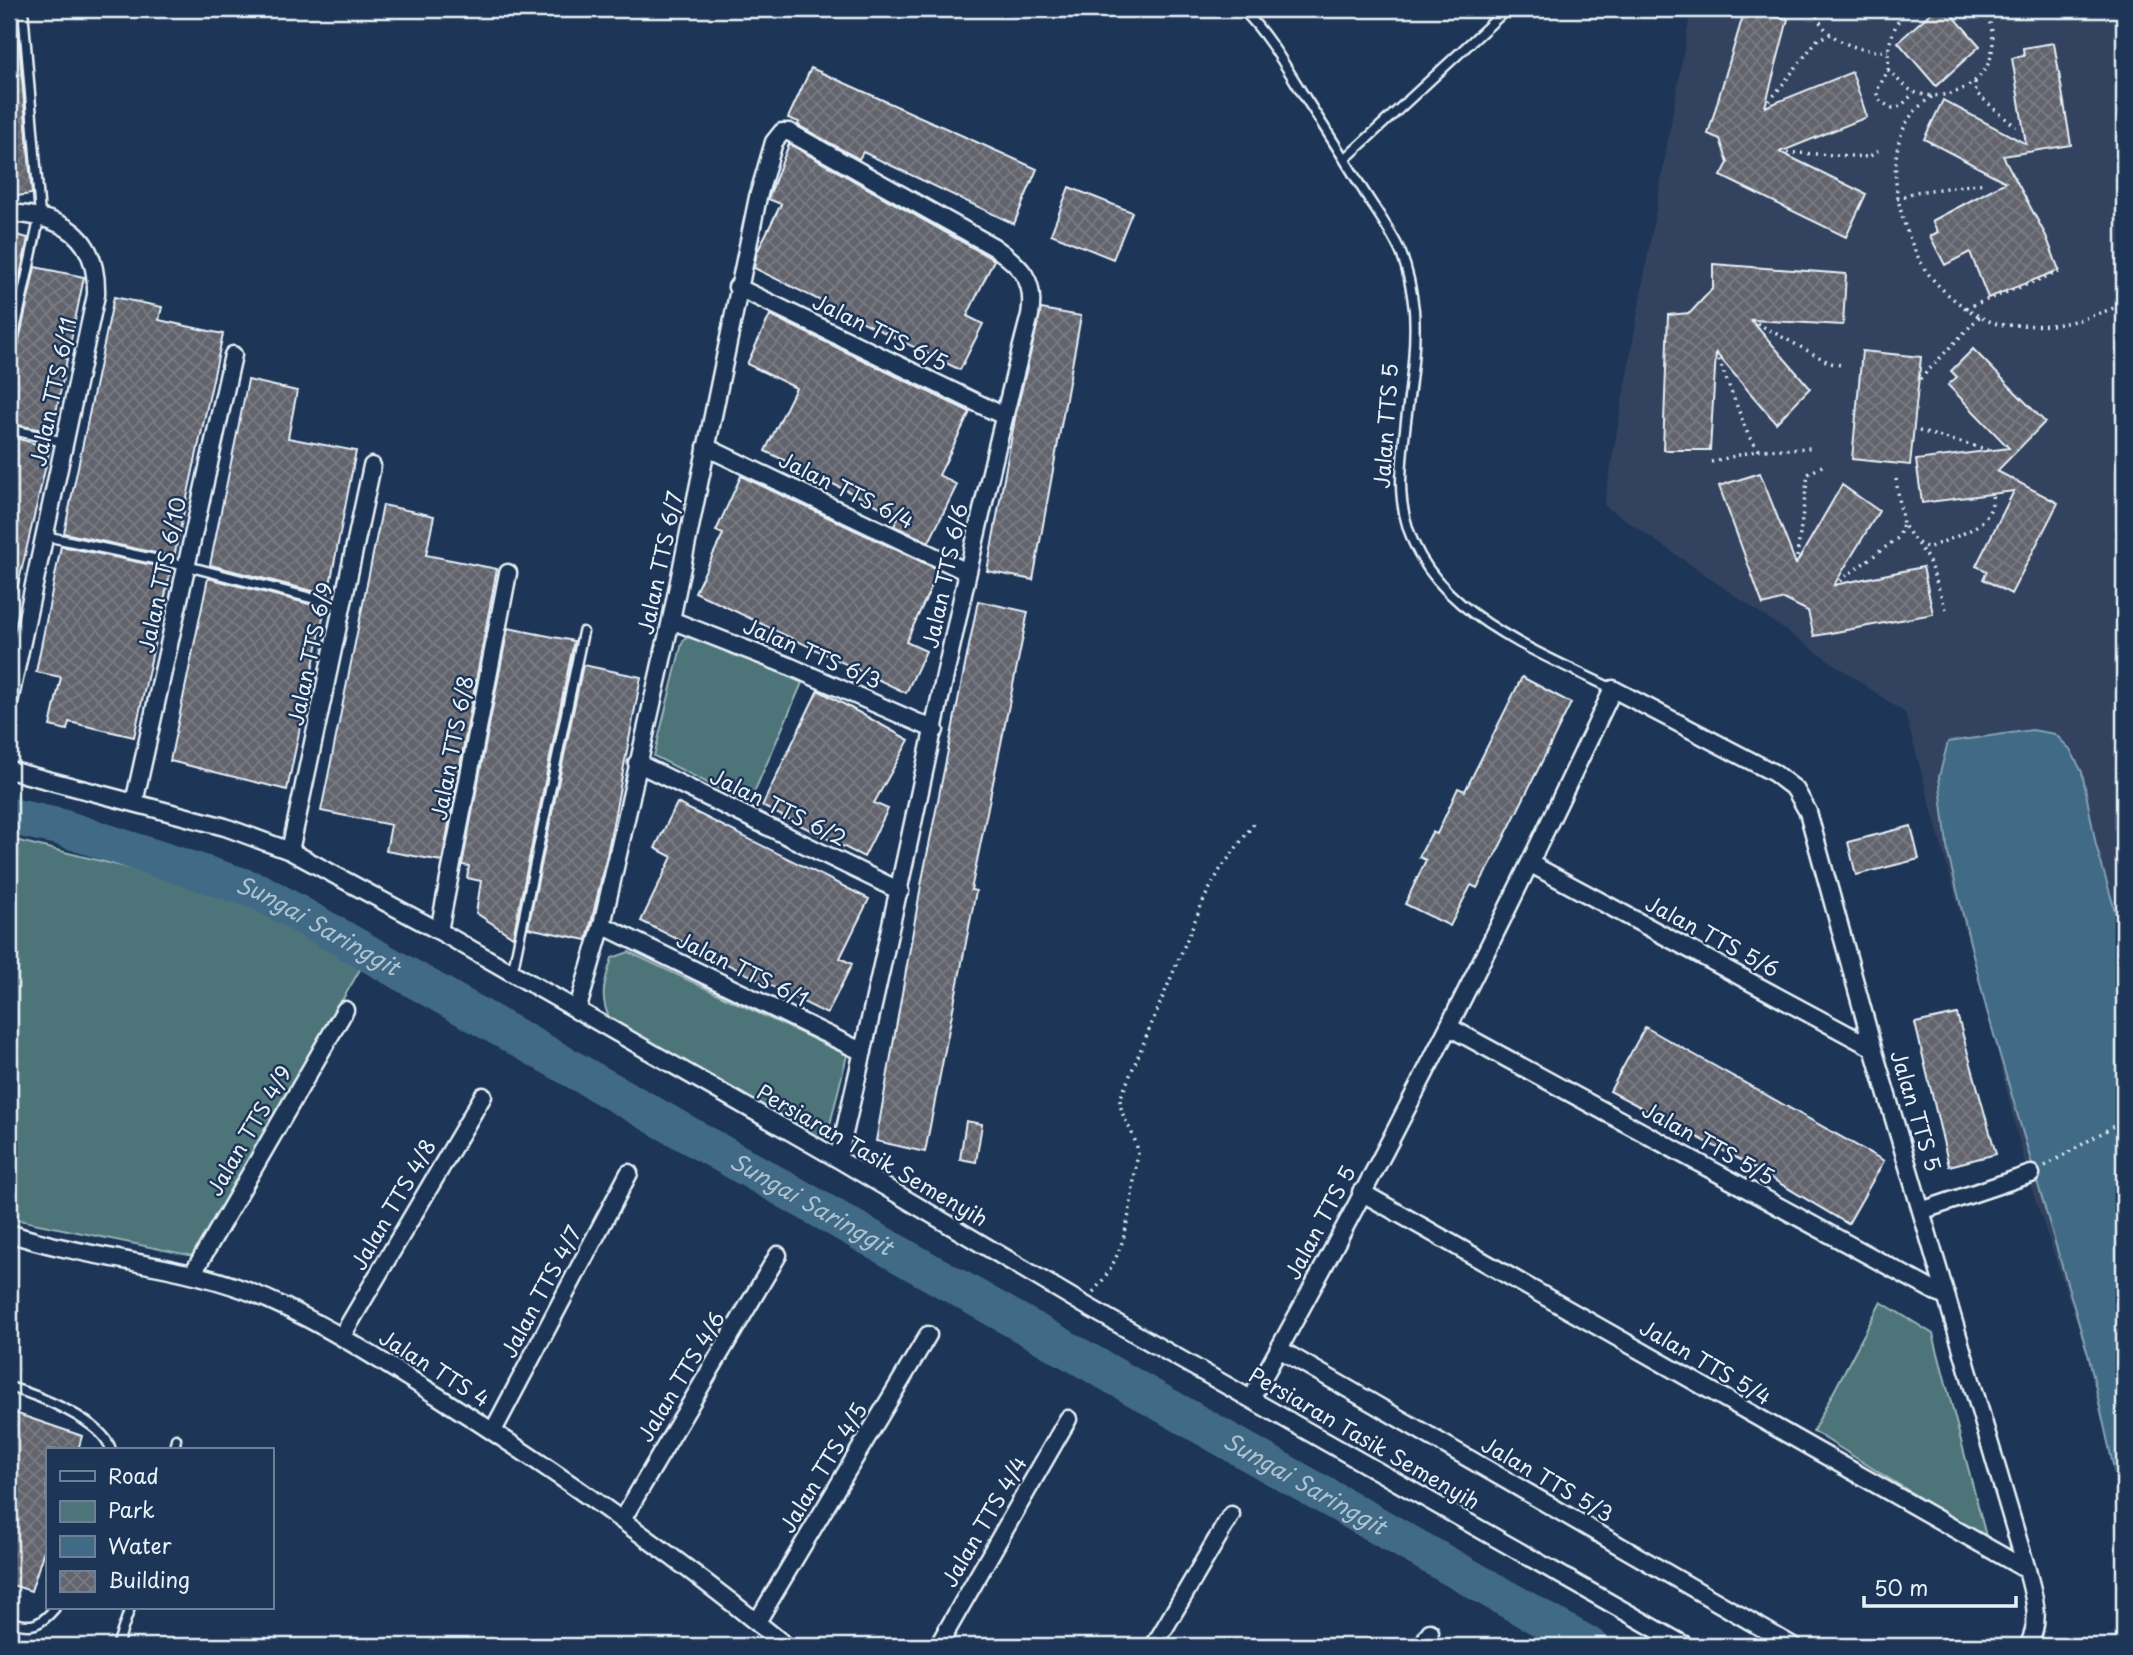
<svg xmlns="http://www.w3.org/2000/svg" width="2133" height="1655" font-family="'Playpen Sans',sans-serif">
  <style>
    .built { fill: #32435e }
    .park { fill: #4d7579; stroke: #9ab3b8; stroke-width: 2 }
    .water { fill: #406b86; stroke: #83a1b4; stroke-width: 2 }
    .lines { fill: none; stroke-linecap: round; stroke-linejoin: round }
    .river { stroke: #406b86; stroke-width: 37 }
    .building { fill: url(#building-cross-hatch); stroke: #e8f1f8; stroke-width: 2 }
    .service-casing { stroke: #e8f1f8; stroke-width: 13 }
    .minor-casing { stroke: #e8f1f8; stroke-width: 21 }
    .path { stroke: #e8f1f8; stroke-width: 3.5; stroke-dasharray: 2 5; stroke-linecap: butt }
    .service { stroke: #1d3557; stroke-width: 8 }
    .minor { stroke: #1d3557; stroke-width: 16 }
    .labels { text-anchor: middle; stroke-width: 5; stroke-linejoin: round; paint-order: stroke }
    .street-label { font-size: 21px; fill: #e8f1f8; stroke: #1d3557 }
    .water-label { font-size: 23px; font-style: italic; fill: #adc2d0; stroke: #1d3557 }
  </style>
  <defs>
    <pattern id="building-cross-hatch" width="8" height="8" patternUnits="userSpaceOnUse" patternTransform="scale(1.75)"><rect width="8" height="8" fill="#63646d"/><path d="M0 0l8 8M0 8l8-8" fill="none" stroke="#797b83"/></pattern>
  </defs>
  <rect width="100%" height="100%" fill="#1d3557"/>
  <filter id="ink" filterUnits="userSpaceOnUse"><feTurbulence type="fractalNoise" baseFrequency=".0143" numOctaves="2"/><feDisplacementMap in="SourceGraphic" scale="14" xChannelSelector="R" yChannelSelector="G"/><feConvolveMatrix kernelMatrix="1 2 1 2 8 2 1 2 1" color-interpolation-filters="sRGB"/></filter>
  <g filter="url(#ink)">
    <path class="built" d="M1691 9H2124V1514L2089 1358 2029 1181 1987 1011 1905 713 1604 505Z"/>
    <path class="park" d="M699 636 802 683 749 804 654 756 682 643 686 638Z
      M11 839 232 893 362 966 193 1256 9 1218Z
      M629 952 847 1055 824 1149 609 1017C599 997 605 979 612 958Z
      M1881 1302 1933 1334 1987 1540 1813 1431Z"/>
    <path class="water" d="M2032 730 2055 734 2070 749 2082 772 2096 845 2124 942V1514L2089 1358 1987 1011 1948 854 1939 777 1948 742Z"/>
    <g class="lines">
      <path class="river" id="s1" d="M9 816 60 827 260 892 1590 1646"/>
    </g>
    <path class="building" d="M1745 9 1788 19 1765 107 1852 72 1867 117 1780 152 1866 194 1846 237 1721 176 1728 163 1720 139 1708 134Z
      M1935 9H1947L1980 46 1936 86 1898 42Z
      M9 21H17L32 194 9 197Z
      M2054 43 2071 145 2003 156 2046 236 2059 270 1988 298 1970 252 1945 265 1930 236 1938 232 1932 221 2006 182 1924 139 1943 100 2026 144 2012 58 2024 56 2023 48Z
      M811 68 1037 169 1014 224 863 152 859 159 798 125 799 122 788 118Z
      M789 144 994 260 967 316 983 324 960 370 754 268 757 252 781 204 768 199Z
      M1069 187 1132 212 1113 259 1051 234Z
      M9 233 28 238 9 328Z
      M1713 264 1846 274 1843 325 1751 320 1810 388 1776 423 1716 353 1710 450H1663L1668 315 1690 313 1713 288Z
      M35 267 84 277 52 432 9 423V364L15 359Z
      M114 297 162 307 159 320 223 334 174 557 64 533Z
      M1041 309 1081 316 1033 580 987 571 1016 413Z
      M770 315 970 412 939 475 957 485 929 542 894 526 899 516 765 451 796 388 747 364Z
      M1973 349 2045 422 1997 471 2058 503 2011 594 1983 579 1987 571 1976 566 2014 491 1922 503 1916 460 2009 448 1948 385 1957 377 1951 371Z
      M1862 351 1921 357 1910 465 1852 459Z
      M248 380 297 391 288 438 356 451 328 595 210 565Z
      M9 436 50 448 15 598 9 597Z
      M1760 473 1796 564 1842 485 1879 511 1834 585 1923 567 1933 614 1814 636 1808 611 1784 599 1763 605 1719 486Z
      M741 476 939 570 906 642 926 651 906 693 695 592 723 534 716 531Z
      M383 505 434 516 426 555 497 569 442 861 386 851 391 825 321 811Z
      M61 546 171 569 134 737 69 722 67 730 50 726 61 677 36 672Z
      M208 578 325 608 287 790 170 761Z
      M978 601 1028 612 971 890 976 891 925 1152 876 1141 922 880Z
      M508 628 574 641 513 937 476 913 481 881 467 878 469 866 462 865Z
      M583 665 641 677 607 855 587 940 528 928Z
      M1522 677 1571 703 1495 856 1477 888 1471 885 1450 926 1405 904 1426 860 1419 857 1432 832 1437 834 1458 788 1465 791Z
      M818 690 909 740 874 803 888 809 864 857 762 806Z
      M677 803 869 899 840 958 852 964 827 1014 641 921 672 857 655 848Z
      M1911 826 1919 859 1856 875 1848 842Z
      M1957 1014 1996 1154 1949 1166 1915 1023Z
      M1645 1027 1884 1161 1848 1224 1739 1159 1610 1091Z
      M966 1121 982 1124 976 1162 960 1159Z
      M9 1411 82 1436 78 1450H47V1541L31 1591 9 1584Z"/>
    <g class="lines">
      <g class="service-casing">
        <path id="service" d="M1242 9C1266 33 1283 62 1301 91 1321 122 1341 153 1360 185 1373 207 1391 230 1401 253 1408 271 1412 291 1414 310 1418 368 1401 427 1401 485 1403 602 1524 645 1613 689
          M1345 159 1507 9
          M9 358 40 215 23 9
          M9 429 64 442
          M45 536 187 566 342 606
          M512 974 583 632
          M9 1387C37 1395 104 1421 111 1450
          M174 1450 176 1439
          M9 1621C31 1629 40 1626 55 1608
          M117 1646 130 1608"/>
      </g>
      <g class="minor-casing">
        <path id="minor" d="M9 213C62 216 98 235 96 295L9 702
          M737 287 1004 416
          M706 447 967 572
          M671 620 789 666 935 730
          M637 763 900 891
          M9 770 225 827 290 851 439 931 838 1159 1083 1304 1686 1646
          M134 803 233 355
          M290 851 372 466
          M1531 864 1873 1048
          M602 925 863 1052
          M439 931 508 573
          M577 1011 602 925 671 620 758 197 774 142 782 132H789L994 247C1021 266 1036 280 1030 315 957 594 905 878 838 1159
          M1449 1027 1947 1298
          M1361 1192 2027 1570
          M1924 1210 2031 1174
          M9 1233C86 1259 169 1262 245 1290 314 1316 376 1358 439 1397 559 1473 676 1556 786 1646
          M193 1273 345 1010
          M342 1336 483 1096
          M1279 1349 1793 1646
          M1251 1399C1381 1167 1500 929 1613 689L1774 773 1795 789 1808 812 1873 1048 2027 1570C2034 1597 2042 1620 2028 1646
          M493 1431 629 1173
          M622 1520 778 1255
          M757 1622 928 1335
          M938 1646 1068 1419
          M1154 1646 1231 1515
          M1422 1646 1430 1632"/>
      </g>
      <path class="path" d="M1814 9C1824 41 1858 52 1888 51
        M1906 9C1896 23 1890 36 1888 54 1888 58 1889 66 1888 70 1881 87 1865 96 1893 108L1901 106 1914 93
        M1888 70C1896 77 1906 90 1917 93 1948 103 1987 84 1992 51 1995 36 1990 22 1985 9
        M1975 82 1976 93 2016 127
        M1932 97C1875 131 1895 218 1923 266 1937 289 1969 314 1994 323 2002 326 2012 325 2021 325 2063 328 2085 319 2124 304
        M1765 107 1818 39 1831 34
        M1780 152 1869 157 1879 150
        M1897 199 1915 192 1986 183
        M1966 308 2059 272
        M1751 320 1830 363 1841 365
        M1716 353 1749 437 1759 450
        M1920 379 1980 316
        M1919 431 1989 450
        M1711 462 1759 450 1812 448
        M1896 479 1903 524 1928 559 1946 609
        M1918 543 1928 548C1954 536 1996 528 1992 494
        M1796 564 1808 474 1824 465
        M1834 585 1898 538 1903 524
        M2045 1166 2124 1120
        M1093 1292C1131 1250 1129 1206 1138 1153 1136 1133 1120 1119 1120 1099L1204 899 1220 870 1255 822"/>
      <use href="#service" class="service"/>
      <use href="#minor" class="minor"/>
    </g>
  </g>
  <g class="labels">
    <g class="street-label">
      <text transform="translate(880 333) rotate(26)" y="7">Jalan TTS 6/5</text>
      <text transform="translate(54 392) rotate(-78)" y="7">Jalan TTS 6/11</text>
      <text transform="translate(1387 426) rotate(-86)" y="7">Jalan TTS 5</text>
      <text transform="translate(846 491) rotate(26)" y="7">Jalan TTS 6/4</text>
      <text transform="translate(661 563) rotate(-78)" y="7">Jalan TTS 6/7</text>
      <text transform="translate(163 575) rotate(-78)" y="7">Jalan TTS 6/10</text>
      <text transform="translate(946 576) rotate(-78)" y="7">Jalan TTS 6/6</text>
      <text transform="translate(311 654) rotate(-78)" y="7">Jalan TTS 6/9</text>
      <text transform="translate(812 654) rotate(23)" y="7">Jalan TTS 6/3</text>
      <text transform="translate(453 748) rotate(-79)" y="7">Jalan TTS 6/8</text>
      <text transform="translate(778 808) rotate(26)" y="7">Jalan TTS 6/2</text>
      <text transform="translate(1712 937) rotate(28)" y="7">Jalan TTS 5/6</text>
      <text transform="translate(742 970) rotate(26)" y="7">Jalan TTS 6/1</text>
      <text transform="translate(1915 1111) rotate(73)" y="7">Jalan TTS 5</text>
      <text transform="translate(250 1131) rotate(-60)" y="7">Jalan TTS 4/9</text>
      <text transform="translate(1708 1144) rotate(29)" y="7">Jalan TTS 5/5</text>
      <text transform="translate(872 1156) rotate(30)" y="7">Persiaran Tasik Semenyih</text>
      <text transform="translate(394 1205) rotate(-60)" y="7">Jalan TTS 4/8</text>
      <text transform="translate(1321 1223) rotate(-62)" y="7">Jalan TTS 5</text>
      <text transform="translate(542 1292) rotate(-62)" y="7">Jalan TTS 4/7</text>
      <text transform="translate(1705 1363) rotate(30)" y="7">Jalan TTS 5/4</text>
      <text transform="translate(434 1369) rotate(32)" y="7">Jalan TTS 4</text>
      <text transform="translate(682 1377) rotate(-59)" y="7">Jalan TTS 4/6</text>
      <text transform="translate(1364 1439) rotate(30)" y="7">Persiaran Tasik Semenyih</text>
      <text transform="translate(824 1468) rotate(-59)" y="7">Jalan TTS 4/5</text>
      <text transform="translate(1547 1480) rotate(30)" y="7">Jalan TTS 5/3</text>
      <text transform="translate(985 1522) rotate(-60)" y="7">Jalan TTS 4/4</text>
    </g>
    <g class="water-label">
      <text dy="8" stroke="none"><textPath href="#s1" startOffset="329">Sungai Saringgit</textPath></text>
      <text dy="8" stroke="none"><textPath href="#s1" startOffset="896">Sungai Saringgit</textPath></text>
      <text dy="8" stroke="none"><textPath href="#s1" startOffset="1463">Sungai Saringgit</textPath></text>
    </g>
  </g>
  <rect width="2133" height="1655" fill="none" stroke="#1d3557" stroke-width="35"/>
  <rect x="18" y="18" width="2098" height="1620" fill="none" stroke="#e8f1f8" stroke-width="2.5" filter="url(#ink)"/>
  <rect x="46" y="1448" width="228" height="161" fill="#1d3557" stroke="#6e8097" stroke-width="2"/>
  <rect x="60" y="1471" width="35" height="10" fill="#1d3557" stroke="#6e8097" stroke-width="2"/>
  <text x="108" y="1484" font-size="21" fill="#e8f1f8">Road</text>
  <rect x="60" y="1501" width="35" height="21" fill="#4d7579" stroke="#6e8097" stroke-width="2"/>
  <text x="108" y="1518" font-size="21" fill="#e8f1f8">Park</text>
  <rect x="60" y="1536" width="35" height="21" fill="#406b86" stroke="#6e8097" stroke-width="2"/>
  <text x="108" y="1554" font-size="21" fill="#e8f1f8">Water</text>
  <rect x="60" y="1571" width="35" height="21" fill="url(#building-cross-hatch)" stroke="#6e8097" stroke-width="2"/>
  <text x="108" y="1588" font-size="21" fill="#e8f1f8">Building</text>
  <path d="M1864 1596v10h152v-10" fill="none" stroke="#e8f1f8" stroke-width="3.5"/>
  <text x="1874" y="1596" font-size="21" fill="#e8f1f8" stroke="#1d3557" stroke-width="5" paint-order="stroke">50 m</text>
</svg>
